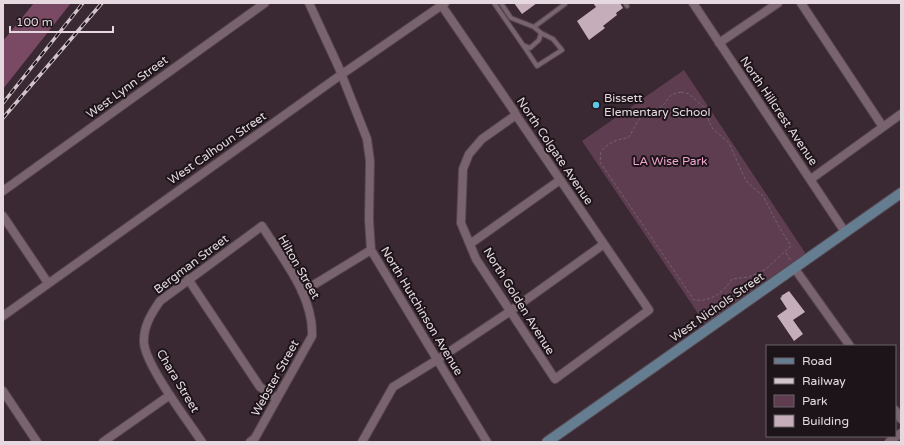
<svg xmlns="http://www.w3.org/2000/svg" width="904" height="445" font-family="'Varela Round',sans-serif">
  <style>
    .green { fill: #5e3d50 }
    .forest { fill: #7a4a65 }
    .building { fill: #c5adba }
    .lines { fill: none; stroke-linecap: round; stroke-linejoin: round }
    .lane-casing { stroke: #54444d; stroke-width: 6 }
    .street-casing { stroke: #54444d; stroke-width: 10 }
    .secondary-casing { stroke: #54444d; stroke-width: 12 }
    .path { stroke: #73636c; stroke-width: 1; stroke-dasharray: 3 2; stroke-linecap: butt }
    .lane { stroke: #78636e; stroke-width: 4 }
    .street { stroke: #78636e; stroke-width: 8 }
    .secondary { stroke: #657d90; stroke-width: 10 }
    .rail-casing { stroke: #d1c5cb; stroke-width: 3.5 }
    .rail { stroke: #1c1418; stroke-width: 2; stroke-dasharray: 6; stroke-linecap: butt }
    .poi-dot { fill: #5cc7e7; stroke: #1c1418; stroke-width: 1.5 }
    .labels { text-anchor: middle; stroke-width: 4; stroke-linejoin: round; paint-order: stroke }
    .street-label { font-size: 12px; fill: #e5d9df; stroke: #1c1418 }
    .poi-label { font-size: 12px; fill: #e5d9df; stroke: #1c1418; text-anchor: start }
    .park-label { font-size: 12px; fill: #f3a6d1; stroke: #1c1418 }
  </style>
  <rect width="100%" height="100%" fill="#3a2832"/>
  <path class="green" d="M684 70 806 254 705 324 582 141Z"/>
  <path class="forest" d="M34 3H71L3 89V41Z"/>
  <path class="building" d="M514 3H537L522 14Z
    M593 3H620L623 8 616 13 617 15 603 26 605 28 589 40 577 21 596 7Z
    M789 291 805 312 793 320 803 334 794 341 777 316 787 309 780 298 782 297 781 296Z"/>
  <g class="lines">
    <g class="lane-casing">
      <path id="lane" d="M494 3 523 45 530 48 539 40 541 33 534 27 511 18 501 3
        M625 3 627 6
        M534 27 565 4
        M523 45 537 66 562 50 553 39 541 33"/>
    </g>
    <g class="street-casing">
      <path id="street" d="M309 3 339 68 367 139 370 161 369 220 371 250 487 442
        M693 3 845 232
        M801 3 883 127
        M442 6 514 111 516 115 649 310 555 379 476 259 461 223 463 169 469 154 482 139 516 115
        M719 43 778 3
        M811 179 901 114
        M3 191 265 3
        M3 216 48 283
        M470 244 560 180
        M795 269 850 346
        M188 279 260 387 277 399
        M302 292 371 250
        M3 316 335 79 445 3
        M3 391 37 442
        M895 410 901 419
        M103 442 170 395
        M202 442C188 421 146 366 144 343 143 327 151 314 160 301L262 226C282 258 314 296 312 336L255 438 250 442
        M362 442 393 387 437 360 509 312 604 244
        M889 442 901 433"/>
    </g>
    <g class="secondary-casing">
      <path id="secondary" d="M547 442 901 193"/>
    </g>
    <path class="path" d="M681 92 689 94 705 108 709 122 713 129 729 143 746 181 763 196 779 227 791 246 766 269 749 277 732 279C723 293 711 302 694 300L600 162 601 151C609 143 616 139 628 138 634 130 638 117 647 112 651 110 658 110 662 106 671 99 665 95 681 92Z
      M786 253 791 261"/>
    <use href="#lane" class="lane"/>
    <use href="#street" class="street"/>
    <use href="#secondary" class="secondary"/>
    <g class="rail-casing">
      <path id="rail" d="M3 103 83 3
        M3 118 102 3"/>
    </g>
    <use href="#rail" class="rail"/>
  </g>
  <circle class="poi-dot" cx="596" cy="105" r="4"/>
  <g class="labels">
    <g class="street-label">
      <text transform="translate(127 87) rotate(-36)" y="4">West Lynn Street</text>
      <text transform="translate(779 111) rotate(56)" y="4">North Hillcrest Avenue</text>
      <text transform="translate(217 148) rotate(-35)" y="4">West Calhoun Street</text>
      <text transform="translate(555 151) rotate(56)" y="4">North Colgate Avenue</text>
      <text transform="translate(191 264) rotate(-37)" y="4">Bergman Street</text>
      <text transform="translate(299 267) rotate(60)" y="4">Hilton Street</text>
      <text transform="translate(519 301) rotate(58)" y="4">North Golden Avenue</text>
      <text transform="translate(717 307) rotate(-35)" y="4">West Nichols Street</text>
      <text transform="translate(422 311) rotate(59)" y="4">North Hutchinson Avenue</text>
      <text transform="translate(275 378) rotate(-61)" y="4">Webster Street</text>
      <text transform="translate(178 381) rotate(59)" y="4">Chara Street</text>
    </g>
    <g class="poi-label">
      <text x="604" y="102">Bissett<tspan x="604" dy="14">Elementary School</tspan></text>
    </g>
    <g class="park-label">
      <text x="670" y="165">LA Wise Park</text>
    </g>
  </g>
  <rect width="904" height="445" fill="none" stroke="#e5d9df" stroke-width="8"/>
  <rect x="766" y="345" width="130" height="92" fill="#1c1418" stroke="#6c6368"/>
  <rect x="774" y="358" width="20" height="6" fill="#657d90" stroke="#6c6368"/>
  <text x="802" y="365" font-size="12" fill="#e5d9df">Road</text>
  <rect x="774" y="378" width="20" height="6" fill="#d1c5cb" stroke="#6c6368"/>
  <text x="802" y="385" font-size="12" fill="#e5d9df">Railway</text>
  <rect x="774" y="395" width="20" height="12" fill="#5e3d50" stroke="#6c6368"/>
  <text x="802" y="405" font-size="12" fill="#e5d9df">Park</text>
  <rect x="774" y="415" width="20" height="12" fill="#c5adba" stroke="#6c6368"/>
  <text x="802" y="425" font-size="12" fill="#e5d9df">Building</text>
  <path d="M10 26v6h103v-6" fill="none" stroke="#e5d9df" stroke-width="2"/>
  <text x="16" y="26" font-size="12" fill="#e5d9df" stroke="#1c1418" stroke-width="3" paint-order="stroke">100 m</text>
</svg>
